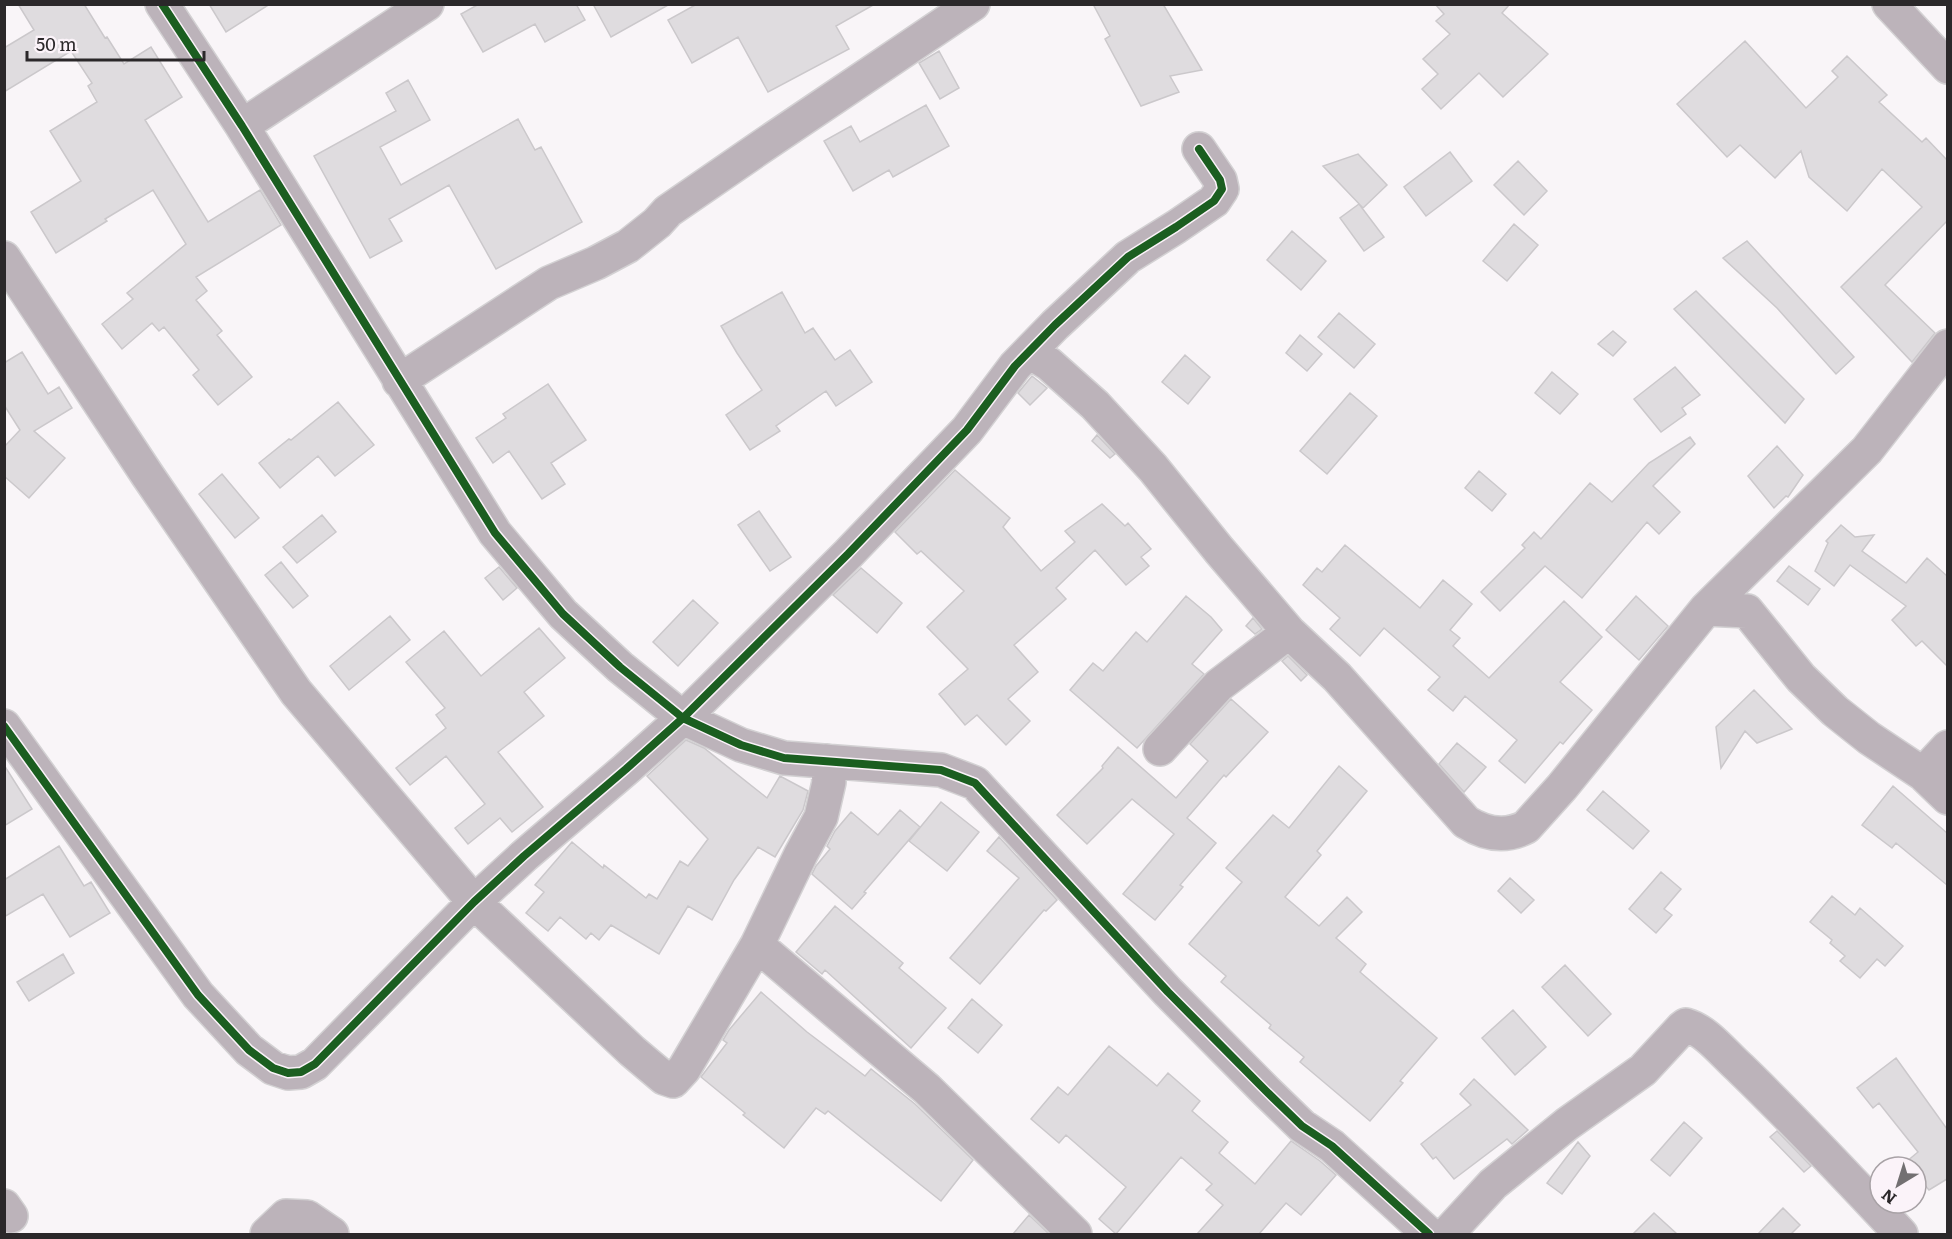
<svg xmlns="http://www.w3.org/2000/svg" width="1952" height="1239" font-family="Literata,serif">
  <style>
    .building { fill: #dfdcdf; stroke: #cbc8cb; stroke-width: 1.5 }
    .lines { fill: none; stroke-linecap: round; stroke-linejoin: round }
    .minor-casing { stroke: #d3d1d3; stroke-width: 36 }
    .minor { stroke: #bcb3ba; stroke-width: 33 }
    .cycleway-casing { stroke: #fbf3f9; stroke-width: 11 }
    .cycleway { stroke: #1b5e20; stroke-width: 8 }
  </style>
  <rect width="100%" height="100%" fill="#f9f5f8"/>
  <path class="building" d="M18 4H84L105 38 107 37 124 64 151 47 182 97 145 120 208 222 260 190 281 225 196 277 207 291 196 300 222 331 217 335 252 377 218 405 193 375 199 370 164 327 159 331 152 323 122 349 102 324 133 299 127 293 186 244 153 190 105 219 107 221 56 253 31 212 81 181 50 131 97 102 88 86 92 83 71 51 4 92V48L34 30Z
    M209 4H270L226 32Z
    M479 4H576L585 20 545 42 535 24 483 52 461 14Z
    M593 4H670L611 37Z
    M697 4H875L836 26 849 49 768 92 738 37 692 63 668 20Z
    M1093 4H1163L1202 70 1170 76 1179 92 1141 106 1105 39 1110 36Z
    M1435 4H1510L1502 13 1548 54 1503 97 1479 73 1441 109 1422 89 1438 74 1423 59 1450 34 1436 21 1444 14Z
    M1745 41 1806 108 1838 77 1832 71 1847 56 1887 95 1879 102 1922 142 1926 138 1947 160V221L1885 285 1935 333 1912 362 1841 287 1922 207 1882 169 1847 211 1809 177 1801 151 1775 178 1740 145 1727 157 1677 104Z
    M939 51 959 88 940 99 919 63Z
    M408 80 430 120 380 147 401 185 518 119 535 150 541 147 582 222 496 269 449 185 389 219 402 241 370 258 314 156 396 111 386 93Z
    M926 105 949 146 893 177 889 170 853 191 824 141 851 126 860 142Z
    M1450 152 1472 181 1426 216 1404 187Z
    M1358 154 1387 185 1363 208 1323 166Z
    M1518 161 1547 191 1524 215 1494 185Z
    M1359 204 1384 237 1364 251 1340 218Z
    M1514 224 1538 245 1507 281 1483 261Z
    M1292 231 1326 261 1301 290 1267 260Z
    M1747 241 1854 357 1836 374 1777 308 1723 258Z
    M1696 291 1804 399 1785 423 1674 309Z
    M782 292 805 333 813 328 835 360 850 350 872 382 836 406 826 391 776 426 780 431 750 450 726 415 762 390 737 353 721 326Z
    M1339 313 1375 344 1354 368 1318 337Z
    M1613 331 1626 342 1613 356 1598 344Z
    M1300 335 1322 354 1307 371 1286 353Z
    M22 352 48 394 59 387 72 408 34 431 65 458 29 498 4 476V447L20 430 4 405V363Z
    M1185 355 1210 377 1188 404 1162 382Z
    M1675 367 1700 395 1682 408 1686 414 1661 432 1634 399Z
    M1552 372 1578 394 1560 414 1535 393Z
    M1032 376 1047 388 1030 405 1018 393Z
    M548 384 586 440 551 463 565 484 542 499 509 451 493 463 476 438 506 418 503 414Z
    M1350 393 1377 416 1327 474 1300 451Z
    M338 402 374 445 335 476 318 456 280 488 259 463 289 439 291 440Z
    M1097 435 1115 454 1110 458 1092 441Z
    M1690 437 1695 444 1653 486 1680 512 1659 534 1647 522 1582 598 1545 566 1500 611 1481 592 1525 548 1522 545 1534 532 1541 539 1590 483 1612 502 1649 463Z
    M1777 446 1803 475 1788 497 1786 496 1774 508 1748 476Z
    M955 470 1010 518 1003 527 1041 571 1075 542 1065 531 1102 504 1125 526 1128 523 1151 549 1141 557 1149 566 1126 585 1095 550 1056 588 1066 599 1014 645 1038 672 1008 699 1030 721 1006 745 977 715 965 725 939 694 968 669 927 627 964 591 921 551 917 554 895 532Z
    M1479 471 1506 494 1492 511 1465 488Z
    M222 474 259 518 235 538 199 494Z
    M759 511 791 557 770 571 738 525Z
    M322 515 336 532 297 563 283 547Z
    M1841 525 1855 537 1874 535 1862 551 1906 583 1927 558 1947 576V666L1922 641 1916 646 1892 620 1906 606 1850 565 1834 586 1815 571 1828 543 1826 541Z
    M1345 545 1420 608 1443 580 1472 604 1450 630 1460 638 1453 646 1489 678 1564 601 1602 637 1560 682 1592 710 1563 744 1560 742 1525 783 1499 761 1517 740 1465 696 1453 711 1428 690 1440 677 1384 628 1360 656 1330 629 1340 618 1303 585 1317 568 1322 572Z
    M281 562 308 596 293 608 265 575Z
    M1789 566 1820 589 1808 605 1777 581Z
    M499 567 517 588 503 600 485 578Z
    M861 568 902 603 877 633 833 595Z
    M1186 596 1211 617 1222 630 1192 664 1204 674 1137 748 1070 690 1093 663 1103 671 1136 632 1147 642Z
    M1636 596 1668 626 1639 660 1606 630Z
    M693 600 718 623 678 666 653 642Z
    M390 616 410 640 349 690 330 666Z
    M1253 618 1262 629 1255 634 1246 626Z
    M539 628 565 658 524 692 544 716 498 752 543 807 512 832 500 818 468 844 455 828 485 804 446 756 410 785 396 768 446 728 436 715 445 708 406 662 444 631 481 676Z
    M1288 656 1307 675 1301 681 1282 661Z
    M1754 690 1792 729 1757 743 1745 731 1721 768 1716 727Z
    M1231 699 1268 732 1226 777 1224 775 1187 818 1216 843 1180 885 1183 887 1155 920 1123 894 1174 834 1132 799 1087 844 1057 815 1103 768 1102 766 1118 747 1176 798 1208 761 1190 744Z
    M686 740 704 748 767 798 780 776 808 791 803 810 775 857 758 847 734 880 712 920 688 906 659 954 611 925 599 940 591 933 586 939 560 917 548 931 526 913 544 892 535 885 572 842 603 868 604 865 646 898 649 894 657 899 680 861 688 866 708 839 647 776Z
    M1457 743 1486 767 1464 792 1439 764Z
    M4 765 32 809 4 826Z
    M1339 766 1367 791 1317 851 1321 855 1285 897 1319 926 1347 897 1362 912 1336 938 1366 964 1360 972 1437 1038 1400 1081 1403 1083 1370 1121 1300 1062 1304 1057 1269 1028 1271 1025 1221 982 1226 976 1189 944 1242 882 1226 868 1273 815 1289 828Z
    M1893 786 1947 833V885L1896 843 1892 848 1862 825Z
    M1603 791 1649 831 1633 849 1587 810Z
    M941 802 979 832 947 871 909 841Z
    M900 810 920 827 864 892 866 893 852 909 812 874 816 866 830 849 827 846 835 831 851 812 878 835Z
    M999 837 1057 900 1046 911 1044 910 980 984 950 958 1019 878 987 851Z
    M59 846 84 886 91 882 110 913 70 937 43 894 4 917V880Z
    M1661 872 1681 889 1664 909 1672 915 1656 933 1629 909Z
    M1510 878 1534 900 1521 913 1498 891Z
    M1832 896 1855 915 1860 908 1903 946 1885 966 1877 959 1860 978 1840 961 1845 956 1830 943 1832 940 1810 922Z
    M835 906 903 963 899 968 946 1008 911 1048 825 970 822 974 796 952Z
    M63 954 74 973 29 1001 17 982Z
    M1565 965 1611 1014 1588 1036 1542 987Z
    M761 992 807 1032 865 1076 871 1069 915 1104 973 1160 941 1201 828 1111 825 1114 816 1108 784 1148 743 1115 745 1113 701 1077 727 1043 723 1040 729 1030Z
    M972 999 1002 1025 978 1053 948 1028Z
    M1513 1010 1546 1047 1515 1075 1482 1038Z
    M1109 1046 1157 1086 1168 1073 1200 1101 1192 1111 1228 1142 1219 1153 1255 1184 1291 1141 1320 1161 1336 1175 1301 1215 1286 1203 1259 1234H1197L1223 1205 1206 1190 1212 1184 1181 1157 1116 1234 1099 1219 1126 1187 1066 1135 1059 1143 1031 1119 1058 1087 1068 1095Z
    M1896 1058 1947 1129V1179L1929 1190 1916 1175V1167H1910L1906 1162 1918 1152 1879 1103 1873 1108 1857 1088Z
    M1474 1079 1528 1130 1512 1144 1507 1139 1454 1179 1436 1157 1433 1159 1421 1144 1471 1105 1460 1094Z
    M1684 1122 1702 1138 1670 1176 1651 1160Z
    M1777 1131 1811 1166 1804 1172 1770 1137Z
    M1578 1142 1590 1156 1562 1194 1547 1183Z
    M1783 1208 1800 1225 1791 1234H1758Z
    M1654 1213 1677 1234H1633Z
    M1029 1215 1049 1234H1013Z"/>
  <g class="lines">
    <g class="minor-casing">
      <path id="minor" d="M162 4 242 126 495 533 563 614 620 667 683 718 741 745 784 758 941 770 975 783 1168 992 1266 1091 1302 1126 1332 1146 1429 1234
        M1889 4 1948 67
        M242 126 427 4
        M4 258 148 476 296 692 474 902 632 1051 664 1078 673 1081 684 1069 757 945 801 854 821 817 829 782 827 761
        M1030 352 1049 364 1095 405 1153 468 1219 550 1289 632 1337 677 1466 822C1485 834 1505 838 1526 827L1562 787 1706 609 1867 450 1948 346
        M399 381 549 283 596 263 628 246 657 223 668 211 758 149 973 4
        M1706 609 1747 611 1801 678 1835 711 1869 738 1923 774 1948 798
        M4 726 198 995 249 1050 273 1068 288 1073 301 1072 315 1064 474 902 524 856 626 769 683 718 848 554 967 430 1015 366 1055 325 1128 257 1176 227 1214 201 1222 189 1220 180 1199 149
        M1160 749 1219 685 1289 632
        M1923 774 1948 747
        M757 945 927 1089 1075 1234
        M4 1206 11 1216
        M267 1234 286 1216 307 1217 332 1234
        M1447 1234 1493 1184 1567 1124 1643 1070 1682 1028 1686 1025C1707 1031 1724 1054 1740 1068 1796 1122 1848 1178 1901 1234"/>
    </g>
    <use href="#minor" class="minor"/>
    <g class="cycleway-casing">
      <path id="cycleway" d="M162 4 242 126 495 533 563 614 620 667 683 718 741 745 784 758 941 770 975 783 1168 992 1266 1091 1302 1126 1332 1146 1429 1234
        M4 726 198 995 249 1050 273 1068 288 1073 301 1072 315 1064 474 902 524 856 626 769 683 718 848 554 967 430 1015 366 1055 325 1128 257 1176 227 1214 201 1222 189 1220 180 1199 149"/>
    </g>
    <use href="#cycleway" class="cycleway"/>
  </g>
  <rect width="1952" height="1239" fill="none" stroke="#2b282a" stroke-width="12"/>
  <g transform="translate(1898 1185) rotate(218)"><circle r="28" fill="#fbf3f9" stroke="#a8a2a6" stroke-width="1.5"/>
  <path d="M0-4.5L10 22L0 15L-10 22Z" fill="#737072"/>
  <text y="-9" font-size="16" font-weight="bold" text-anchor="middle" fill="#2b282a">N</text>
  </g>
  <path d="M27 51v9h177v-9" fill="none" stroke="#2b282a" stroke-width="3"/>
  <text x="36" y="51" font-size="18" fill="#2b282a" stroke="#fbf3f9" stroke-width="4.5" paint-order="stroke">50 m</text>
</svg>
